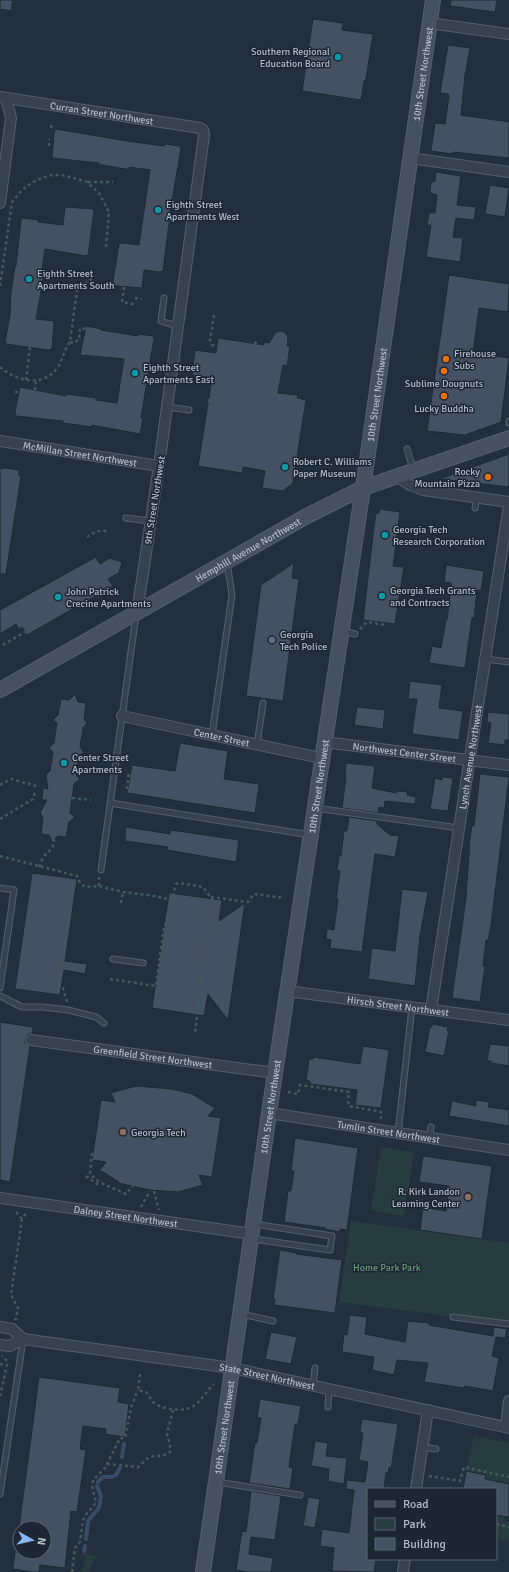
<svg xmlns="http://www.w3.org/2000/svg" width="509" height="1572" font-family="Signika,sans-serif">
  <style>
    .green { fill: #263c3f }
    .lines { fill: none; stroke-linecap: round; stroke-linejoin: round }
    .stream { stroke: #394c67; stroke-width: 4 }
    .building { fill: #455162; stroke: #1f2835 }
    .lane-casing { stroke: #565f6c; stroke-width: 7 }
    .street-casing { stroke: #565f6c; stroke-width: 12 }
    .secondary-casing { stroke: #565f6c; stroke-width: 16 }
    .path { stroke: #44595c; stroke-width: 2.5; stroke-dasharray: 3 3; stroke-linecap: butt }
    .lane { stroke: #38414e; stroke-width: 5 }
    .street { stroke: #38414e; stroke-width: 10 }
    .secondary { stroke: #465061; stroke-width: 14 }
    .culture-dot { fill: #0f9aa8; stroke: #1d2633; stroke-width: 1.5 }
    .food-dot { fill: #e8710a; stroke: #1d2633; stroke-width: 1.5 }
    .service-dot { fill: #5c6f8a; stroke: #1d2633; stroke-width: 1.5 }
    .education-dot { fill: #8d6e63; stroke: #1d2633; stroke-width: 1.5 }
    .labels { text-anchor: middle; stroke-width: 3; stroke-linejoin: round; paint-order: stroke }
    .poi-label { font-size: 10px; fill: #b4bcc9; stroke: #1d2633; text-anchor: start }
    .street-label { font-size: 10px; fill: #b4bcc9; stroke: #1d2633 }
    .park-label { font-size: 10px; fill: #6b9a76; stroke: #1d2633 }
  </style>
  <rect width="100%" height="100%" fill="#242f3e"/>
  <path class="green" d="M381 1147 414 1152 404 1216 371 1210Z
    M351 1221 509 1243V1324L339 1302Z
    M474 1436 509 1443V1484L485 1479 486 1475 466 1471Z
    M496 1515 504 1516 503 1521 509 1522V1541L496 1539Z
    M84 1551 91 1556 98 1555 91 1564 90 1572H82L86 1559 83 1554Z"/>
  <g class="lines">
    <path class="stream" d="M122 1457 124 1444
      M98 1482 103 1477H112L116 1475 120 1468
      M86 1539 88 1521 98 1509 100 1504 101 1496 97 1486
      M84 1551 85 1546"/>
  </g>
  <path class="building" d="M0 0H13L11 11 0 9Z
    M451 0H497L495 12 450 6Z
    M313 19 343 23 342 30 373 34 366 79 364 81 361 100 302 91Z
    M448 45 470 48 465 75 461 115 509 122V158L453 152 452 154 431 151 435 123 445 124 449 96 448 94 440 93Z
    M56 129 127 141 164 146 165 144 179 146 181 148 171 207 163 271 159 272 144 270 142 288 117 286 114 285 113 281 119 244 123 243 139 245 150 170 129 167V169H125L103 165H99V163L52 158 54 133Z
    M436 172 461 176 457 205 476 207 474 220 456 218 453 237 463 238 460 262 426 257 431 225H427L429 213H435L437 195 430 193 431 183 435 181Z
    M490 185 509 188 505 217 485 214Z
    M65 207 93 209 94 211 88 255 86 256 45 249 42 270H44V274L36 319 54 321 52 349 48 350 6 344V342H5L10 315 11 292 15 266H16L21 220 23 218 38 220V222L63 225Z
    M449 275 509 284 508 312 479 308 473 353 509 358 501 422 465 435 427 431Z
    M86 326 101 329V330L138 336V334L153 336 154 338 141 418H143L140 434 92 425V427L63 423V421L16 416 15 412 20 387 66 396 67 394 96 398V400L117 403 124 359 80 355Z
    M281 331 286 333 288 338 287 346H290L287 366 283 365 278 393 298 395 297 398 306 400 293 483 283 491 262 488 265 471 243 467 242 473 198 466 212 378 192 375 195 350 216 353 218 338 264 345V342L269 343 276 332Z
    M509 454V487L440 479Z
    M6 468 19 470V475L21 476 6 574H0V469Z
    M380 509 400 512 393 566 404 567 395 624 363 620 374 527 376 513H379Z
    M96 557 100 564 110 558 122 562 119 573 108 579 113 586 27 635 22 627 19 629 16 624 0 634V610Z
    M294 563 292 578 299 579 283 701 246 696 261 585Z
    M446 565 484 571 481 591 477 590 474 618H472L465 668 429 663 432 646 441 648 446 620H447L451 586V583L444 582Z
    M410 681 442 685 439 708 463 711 459 740 412 734 417 699H408Z
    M75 694 78 702 86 703 84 719 87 723 83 728 80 747 84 753 79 755 76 775 80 779 74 784 70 813 75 817 69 822 66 837 58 836 52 842 49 835 41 834 43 818 40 813 47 800H42L43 788 48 789 46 775 50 771 53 752 49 748 54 743 57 723 53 720 58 715 61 699 69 700Z
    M357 707 385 710 383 729 354 725Z
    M488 712 509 714V740H505V745L488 743 491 723 487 722Z
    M180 743 228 751 224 779 259 784 255 813 127 793 132 765 175 771Z
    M346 763 375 766 372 788 396 793V791L408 792 407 795 416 797 415 804 385 801 384 808 379 807 378 813 342 808 346 777H345Z
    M480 774 509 777 491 926 488 940H486L483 966H485L480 1002 452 998 466 898 470 839 472 825 474 826Z
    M442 777 453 778 448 811 430 809 435 778 442 780Z
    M349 817 377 821V824L390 835 399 836 395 857 375 854 362 952 330 948 331 940 326 939 327 929 334 930 338 899H336L340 871H337L339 856H341L344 831H347Z
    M126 827 170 834 171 830 239 840 236 862 167 850 168 847 125 841Z
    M32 873 77 879 65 961 87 964 85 974 64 970 60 995 15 989Z
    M402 889 428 892 420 936 415 986 368 979 372 948 395 951Z
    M169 893 222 900 219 921 245 903 228 1020 208 994 204 1016 152 1008Z
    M0 1022 33 1027 32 1034H28L25 1039V1043L30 1046 10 1182 0 1180Z
    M432 1024 448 1027 447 1031H449L444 1056 425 1052 430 1027H432Z
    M490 1044 509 1046V1066L491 1063V1061H487Z
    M363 1046 389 1050 381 1108 355 1105 357 1090 310 1084V1081L306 1080 309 1059H313V1057L360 1064Z
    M136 1086 172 1089 192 1094 215 1108 208 1116 221 1118 212 1177 199 1175 203 1185 178 1192 150 1190 118 1183 119 1182 100 1170 106 1162 92 1160 101 1100 115 1102 111 1093Z
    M476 1100 489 1102 488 1107 509 1110V1126L449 1116 452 1101 476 1106Z
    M295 1138 358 1148 347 1230 340 1229V1232L325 1229 326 1228 284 1222 288 1191H291L294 1171H291Z
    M423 1156 492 1166 482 1239 420 1230 423 1207 446 1211 449 1186 419 1182Z
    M280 1250 296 1253V1254L342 1260 335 1313 274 1305 275 1299H273Z
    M350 1315 367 1317 365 1334 405 1342 408 1321 429 1323V1325L493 1336 494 1327 507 1329 505 1338 496 1337 492 1356 499 1358 493 1391 465 1386 464 1388 424 1382 428 1363 397 1360 394 1375 372 1370 374 1357 342 1352 344 1334 347 1335Z
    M271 1332 297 1337 291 1364 265 1359Z
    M39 1377 120 1388 118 1402 129 1404 125 1437 105 1434 106 1429 83 1426 80 1449 86 1450 77 1512 71 1511 65 1568 40 1565 39 1572H33L13 1569 15 1552H44V1528H19Z
    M260 1399 301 1406 298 1424H295L289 1467 293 1468 290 1489 249 1483 255 1443H257L261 1418H257Z
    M362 1419 398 1424 392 1463 391 1468 389 1467 388 1473H386L384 1489H368V1559H376L374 1572 332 1571 334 1548 320 1546 322 1529 349 1533 354 1490 346 1489 347 1480 365 1482 368 1462 359 1460 363 1433 360 1432Z
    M315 1441 328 1443 326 1456 347 1458 344 1484 328 1481 329 1469 311 1466Z
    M466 1471 486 1475 485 1479 509 1484V1517L496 1515V1489H463Z
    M251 1491 281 1496 275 1540 251 1537 249 1554 273 1558 271 1572H247L236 1570 242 1531 246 1532Z
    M308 1497 320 1499 315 1528 303 1526Z"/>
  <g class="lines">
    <g class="lane-casing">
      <path id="lane" d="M164 298 161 321 170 324H178
        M167 407 189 410
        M509 421V423
        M407 449 413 469
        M475 508 477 497
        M126 518 150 521
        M342 631 355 634
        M485 659 509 662
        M212 735 232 595 227 562
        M257 745 263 703
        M110 803 310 835
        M315 808 459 828
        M101 870 136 615
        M0 888 14 890 0 988
        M113 959 143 963
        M0 996 22 1007H43L68 1010 96 1017 104 1023
        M398 1133 412 1007
        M429 1138 431 1127
        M253 1239 330 1250 332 1236 254 1224
        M241 1314 273 1321
        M453 1317 509 1324
        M313 1385 315 1368
        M328 1407 329 1388
        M422 1447 436 1449
        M217 1482 300 1495
        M0 1494 23 1340"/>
    </g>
    <g class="street-casing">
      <g id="street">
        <path d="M429 23 509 34"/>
        <path id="s1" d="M0 97 200 128 203 130 204 135 159 466 137 613"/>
        <path d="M410 158 509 172"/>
        <path d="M0 203 11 118 6 98"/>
        <path id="s2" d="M0 441 159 466"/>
        <path d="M396 476 410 485 423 490 509 502"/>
        <path id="s3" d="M122 716 321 758"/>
        <path id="s4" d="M324 742 509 765"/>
        <path id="s5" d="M287 991 509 1020"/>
        <path id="s6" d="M431 1010 509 505"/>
        <path id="s7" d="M31 1040 275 1073"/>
        <path id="s8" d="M269 1113 509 1150"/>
        <path id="s9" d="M0 1198 252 1234"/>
        <path id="s10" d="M0 1327 12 1329 23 1339 232 1368 509 1428"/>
        <path d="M0 1345 10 1346 23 1339"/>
        <path d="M506 1427 509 1401"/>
        <path d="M416 1489 428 1410"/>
        <path d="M403 1572 405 1559"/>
      </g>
    </g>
    <g class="secondary-casing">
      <g id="secondary">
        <path id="s11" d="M0 690 307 516 363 488 509 438"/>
        <path id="s12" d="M203 1572 269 1113 363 488 433 0"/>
      </g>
    </g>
    <path class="path" d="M51 128 52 122
      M49 146V139
      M88 182H113
      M0 286 12 202 22 190 33 182 42 178 52 175H61L74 178 87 182 99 193 109 212 106 247
      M124 287 122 302 137 305
      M135 298 142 299
      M214 315 210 340 212 345 217 346
      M70 342 74 343 79 339 80 328 86 329
      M254 343H260
      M0 367C16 381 44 388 58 367 63 359 64 350 70 342L77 290 95 276
      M26 380 30 346
      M35 390 36 380
      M15 392H19
      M208 400 212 401
      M87 537 97 531H108
      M360 629 367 622 385 625
      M3 645 25 632
      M0 785 11 779 36 786
      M127 789 129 771
      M72 798 91 800
      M0 819 33 799 35 792
      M0 856 77 876 80 883 85 887 99 886 123 892 155 896 171 900
      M39 867C41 863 42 858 45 855 52 848 56 846 53 835
      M99 886V876
      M211 897 248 902 254 894 285 898
      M121 903 123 892
      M110 979 156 986 163 933 176 884 179 883 203 887 212 899 195 1032
      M67 1002 63 988 59 986 70 913
      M288 1092 298 1094 300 1085 349 1092 348 1102 349 1106 381 1112V1120
      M138 1096H141
      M92 1153 90 1174 99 1182 126 1194 133 1186
      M86 1176 97 1184 99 1182
      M154 1191 159 1210
      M141 1207 150 1191
      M16 1212 22 1219
      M14 1319H16L18 1308 11 1295 22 1219 27 1212
      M0 1364 7 1365
      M140 1374 138 1390 146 1392C149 1395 151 1400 153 1402 162 1410 186 1413 195 1405 202 1400 207 1390 214 1384
      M0 1396 7 1365V1361L2 1356
      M107 1464 138 1467C142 1464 145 1460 148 1458 155 1454 163 1458 170 1452V1444L167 1434 173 1410
      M429 1476 460 1481 464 1467 509 1477
      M496 1524 509 1527
      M72 1572 75 1548 80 1542 83 1520 87 1513 91 1509 96 1502 92 1486 93 1480 105 1468 120 1438H125L131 1408 138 1390"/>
    <use href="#lane" class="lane"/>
    <use href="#street" class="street"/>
    <use href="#secondary" class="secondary"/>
  </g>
  <g class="culture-dot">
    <circle cx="338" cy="57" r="4"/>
    <circle cx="158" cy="210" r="4"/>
    <circle cx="29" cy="279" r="4"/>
    <circle cx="135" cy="373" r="4"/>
    <circle cx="285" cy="467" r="4"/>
    <circle cx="385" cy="535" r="4"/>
    <circle cx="382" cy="596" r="4"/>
    <circle cx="58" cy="597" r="4"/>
    <circle cx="64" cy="763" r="4"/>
  </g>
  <g class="food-dot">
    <circle cx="446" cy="359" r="4"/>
    <circle cx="444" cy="371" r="4"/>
    <circle cx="444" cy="396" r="4"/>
    <circle cx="488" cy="477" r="4"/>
  </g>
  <circle class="service-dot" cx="272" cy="640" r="4"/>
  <g class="education-dot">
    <circle cx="123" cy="1132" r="4"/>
    <circle cx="468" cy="1197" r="4"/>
  </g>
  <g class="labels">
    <g class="poi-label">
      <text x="330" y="55" text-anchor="end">Southern Regional<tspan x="330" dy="12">Education Board</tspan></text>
      <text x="166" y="208">Eighth Street<tspan x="166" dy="12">Apartments West</tspan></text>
      <text x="37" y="277">Eighth Street<tspan x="37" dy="12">Apartments South</tspan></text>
      <text x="454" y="357">Firehouse<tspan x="454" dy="12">Subs</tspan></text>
      <text x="143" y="371">Eighth Street<tspan x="143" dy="12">Apartments East</tspan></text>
      <text x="444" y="387" text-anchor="middle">Sublime Dougnuts</text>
      <text x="444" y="412" text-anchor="middle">Lucky Buddha</text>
      <text x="293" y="465">Robert C. Williams<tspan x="293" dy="12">Paper Museum</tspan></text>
      <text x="480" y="475" text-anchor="end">Rocky<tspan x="480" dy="12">Mountain Pizza</tspan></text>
      <text x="393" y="533">Georgia Tech<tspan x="393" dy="12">Research Corporation</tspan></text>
      <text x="390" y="594">Georgia Tech Grants<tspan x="390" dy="12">and Contracts</tspan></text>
      <text x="66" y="595">John Patrick<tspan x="66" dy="12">Crecine Apartments</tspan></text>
      <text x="280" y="638">Georgia<tspan x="280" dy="12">Tech Police</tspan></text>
      <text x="72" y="761">Center Street<tspan x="72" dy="12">Apartments</tspan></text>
      <text x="131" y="1136">Georgia Tech</text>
      <text x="460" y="1195" text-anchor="end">R. Kirk Landon<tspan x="460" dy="12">Learning Center</tspan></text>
    </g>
    <g class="street-label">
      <text dy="4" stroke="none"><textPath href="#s12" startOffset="1514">10th Street Northwest</textPath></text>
      <text dy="4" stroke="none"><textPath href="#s1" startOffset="103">Curran Street Northwest</textPath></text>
      <text dy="4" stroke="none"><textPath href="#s12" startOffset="1190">10th Street Northwest</textPath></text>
      <text dy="4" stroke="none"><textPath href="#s2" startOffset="81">McMillan Street Northwest</textPath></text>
      <text transform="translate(154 500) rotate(-81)" y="4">9th Street Northwest</text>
      <text dy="4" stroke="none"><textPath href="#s11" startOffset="285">Hemphill Avenue Northwest</textPath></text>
      <text dy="4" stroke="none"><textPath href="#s3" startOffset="102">Center Street</textPath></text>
      <text dy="4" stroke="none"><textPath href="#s4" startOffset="81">Northwest Center Street</textPath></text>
      <text dy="4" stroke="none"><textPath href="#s6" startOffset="256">Lynch Avenue Northwest</textPath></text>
      <text dy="4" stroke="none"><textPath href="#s12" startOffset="794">10th Street Northwest</textPath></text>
      <text dy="4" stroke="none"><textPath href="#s5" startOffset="112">Hirsch Street Northwest</textPath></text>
      <text dy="4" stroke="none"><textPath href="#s7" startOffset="123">Greenfield Street Northwest</textPath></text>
      <text dy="4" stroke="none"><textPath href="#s12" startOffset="470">10th Street Northwest</textPath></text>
      <text dy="4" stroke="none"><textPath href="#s8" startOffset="121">Tumlin Street Northwest</textPath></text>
      <text dy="4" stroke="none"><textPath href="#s9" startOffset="127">Dalney Street Northwest</textPath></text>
      <text dy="4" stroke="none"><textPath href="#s10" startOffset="274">State Street Northwest</textPath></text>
      <text dy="4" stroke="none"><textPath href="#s12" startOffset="146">10th Street Northwest</textPath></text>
    </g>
    <g class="park-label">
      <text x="387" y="1271">Home Park Park</text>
    </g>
  </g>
  <rect x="367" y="1488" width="130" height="72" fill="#1d2633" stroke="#59626f"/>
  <rect x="375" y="1501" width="20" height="6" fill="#465061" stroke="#59626f"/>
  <text x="403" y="1508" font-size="12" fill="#b4bcc9">Road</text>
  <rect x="375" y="1518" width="20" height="12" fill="#263c3f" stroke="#59626f"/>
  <text x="403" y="1528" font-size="12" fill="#b4bcc9">Park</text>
  <rect x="375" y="1538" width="20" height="12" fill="#455162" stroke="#59626f"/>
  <text x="403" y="1548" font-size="12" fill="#b4bcc9">Building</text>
  <g transform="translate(32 1540) rotate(98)"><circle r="19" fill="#1d2633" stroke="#59626f"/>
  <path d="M0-3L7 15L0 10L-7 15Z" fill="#8ab4f8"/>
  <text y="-6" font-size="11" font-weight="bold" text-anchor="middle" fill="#b4bcc9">N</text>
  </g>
</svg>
